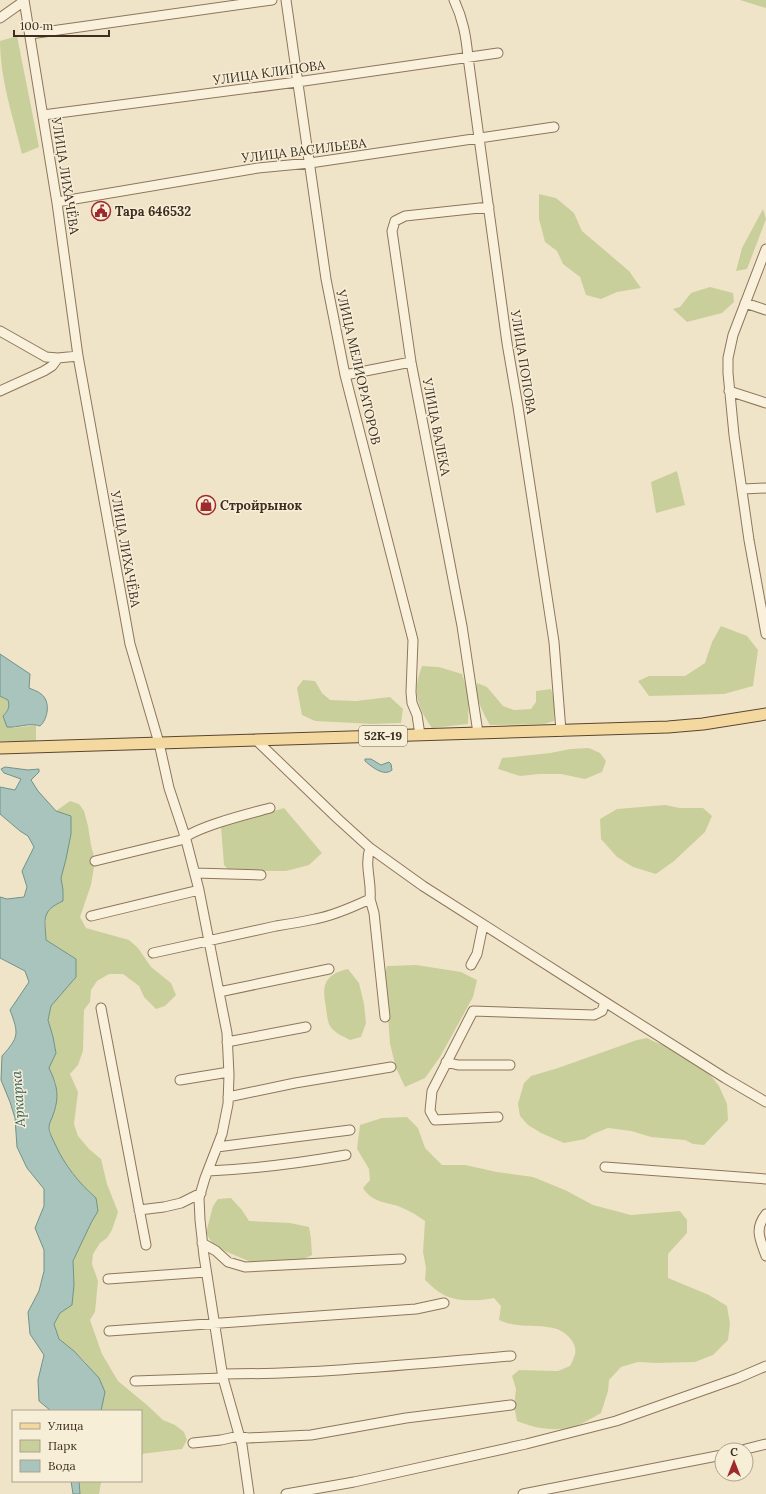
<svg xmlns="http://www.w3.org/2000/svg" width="766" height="1494" font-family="Lora,serif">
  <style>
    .green { fill: #c9cf9b }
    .water { fill: #a9c4bc; stroke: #6f938a }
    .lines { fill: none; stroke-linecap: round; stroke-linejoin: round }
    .minor-casing { stroke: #8d765c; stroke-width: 11 }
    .major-casing { stroke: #5b4430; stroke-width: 13 }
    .minor { stroke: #faf1dc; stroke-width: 9 }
    .major { stroke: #f3d9a0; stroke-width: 11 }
    .labels { text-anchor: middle; stroke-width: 3; stroke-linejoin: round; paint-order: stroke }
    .shield { fill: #f7eed8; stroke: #756857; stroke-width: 1 }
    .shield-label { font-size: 12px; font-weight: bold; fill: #3d2e20 }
    .street-label { font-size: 13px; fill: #3d2e20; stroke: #f7eed8 }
    .poi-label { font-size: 13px; font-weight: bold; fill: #3d2e20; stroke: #f7eed8; text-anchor: start }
    .water-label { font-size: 14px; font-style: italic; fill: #2f5d5a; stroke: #f7eed8 }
  </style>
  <rect width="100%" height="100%" fill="#f0e4c8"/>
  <path class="green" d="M740 0H766V8Z
    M17 36 39 147 22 154C13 117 0 79 0 41Z
    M539 194 556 198 574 213 582 231 629 271 641 288 617 292 601 299 586 295 580 277 563 264 557 251 545 242 539 219Z
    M763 209 766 219 747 269 736 271 742 248Z
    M710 287 733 293 734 302 722 313 687 322 673 309 680 307 691 293Z
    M677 471 685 505 656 513 651 482Z
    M721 626 747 636 758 650 753 686 724 694 649 696 638 681 649 676H685L705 663 712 642Z
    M422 666 439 667 462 674 469 695 468 724 432 728C417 707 412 691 422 666Z
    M303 680 315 681 322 693 330 700 356 701 390 697 403 709 401 723 373 724 315 721 302 715 297 688Z
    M477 683 487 687 503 706 514 710 531 709 536 702V691L551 689 555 704 554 721 544 724 490 725C484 715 473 694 477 683Z
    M0 696 8 700 9 705 7 711 13 728 36 725V741H0Z
    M589 748 600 753 606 761 602 772 585 779 561 774H540L520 776 498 769 502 758 550 753 570 749Z
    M70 801 79 804 84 811 88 826 91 845 95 861 91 885 80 917 86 928 129 940 138 948 151 967 171 983 176 995 165 1006 156 1009 144 997 139 986 123 974H109L97 981 91 990 90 1002 84 1010 83 1051 78 1065 70 1074 78 1092 74 1124 78 1136 89 1149 101 1159 107 1184 118 1212 112 1230 107 1238 100 1243 93 1254 92 1264 98 1281 95 1312 90 1320 102 1354 118 1381 147 1405 163 1420 175 1425 184 1432 187 1440 182 1449 141 1454V1411H101L104 1392 86 1363 74 1351 59 1339 54 1324 60 1313 72 1305 74 1285 73 1261 91 1223 98 1211 96 1198 84 1187 71 1171 61 1157 51 1135 49 1125 53 1115 56 1083 48 1068 56 1053 53 1037 48 1020 51 1006 76 977V959L46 940V914L63 890 61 878 66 859 71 834V816L56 811Z
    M665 805 680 808H703L712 816 705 832 674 861 656 874 633 867 617 857 601 839 600 819 617 809Z
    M284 808 322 853 309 865 286 871H252L228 869 224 865 221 827 225 825Z
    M416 965 461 972 477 980 473 997 440 1057 425 1078 405 1087 396 1068 390 1044 385 973 387 966Z
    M348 969 359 983 364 1004 366 1023 361 1037 350 1040C342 1036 335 1033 330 1026 327 1021 327 1013 326 1008 322 986 323 975 348 969Z
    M647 1038 655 1042 669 1047 707 1071 719 1086 727 1104 728 1120 704 1145 693 1144 685 1140 651 1137 631 1131 608 1128 593 1134 585 1139 564 1143 541 1133 528 1125 520 1116 518 1104 524 1083 531 1076 558 1068 637 1040Z
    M407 1117 418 1128 425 1148 442 1165H465L497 1172 533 1177 565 1190 593 1205 631 1215 680 1211 687 1220V1233L668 1254V1278L709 1295 727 1306 730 1324 728 1340 713 1355 695 1362 657 1363 638 1362 621 1367 609 1380 608 1391 601 1413C592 1418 583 1424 573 1427 554 1432 534 1428 517 1421L514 1406 516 1389 512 1376 519 1370 558 1371 570 1366C572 1362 574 1358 575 1354 578 1342 564 1330 553 1328 534 1324 518 1329 499 1320L501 1306 494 1298C477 1301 455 1303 439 1292 434 1289 430 1284 425 1280L426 1268 423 1252 425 1221C417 1215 408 1210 398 1206 384 1202 372 1202 363 1188L370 1180 369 1169 357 1149 360 1125 382 1118Z
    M231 1198 242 1210 249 1221 290 1223 309 1227 311 1239 312 1255 302 1260 253 1263 225 1251 212 1243 206 1233 213 1206 218 1199Z
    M79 1481H103L101 1483 99 1494H80Z"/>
  <path class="water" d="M0 654 30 674 29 688C33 690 38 691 41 694 51 701 48 719 40 726 30 722 18 728 7 727L3 716C8 711 10 707 8 700L0 696Z
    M365 759H371L381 765 389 762 391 764 392 770C384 777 372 767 365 761Z
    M5 767 28 770 39 769V772L31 780 38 791 56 811 71 816V834L66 859 61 878 63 890V901C41 911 45 918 46 940L76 959V977L51 1006 48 1020 53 1037 56 1053 49 1068C57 1085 60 1096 53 1115 52 1119 49 1123 49 1127 49 1133 53 1139 55 1144 65 1166 79 1183 96 1198L98 1211 91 1223 73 1261 74 1285 72 1305 60 1313 54 1324 59 1339 74 1351 99 1378 105 1392 101 1411H51L39 1401 38 1380 44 1355 30 1334 28 1312 39 1291 44 1271V1250L35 1228 44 1206V1189L27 1168 17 1147 15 1118 10 1102 1 1080 2 1056C19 1037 19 1034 10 1010L29 982 25 971 0 958V897L7 899 24 897 27 887 22 871 34 847 28 836 20 831 0 814V787L15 790 21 779 4 773 1 769Z
    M71 1481H79L80 1494H73Z"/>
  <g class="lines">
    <g class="minor-casing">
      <path id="minor" d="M24 0 57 203 78 356 130 644 159 743 169 788 185 836 199 890 227 1033 229 1075 228 1104 222 1134 205 1178 199 1198 200 1220 204 1256 223 1378 242 1445 249 1494
        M286 0 326 279 345 375 413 640 411 692 412 703 417 715 420 735
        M454 0C463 19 466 36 468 57L507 343 518 407 554 642 561 731
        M0 18 24 1
        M30 34 272 0
        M43 115 297 82 498 53
        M57 202 258 168 310 163 554 127
        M766 249 733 335 728 358V373L734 435 749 540 766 634
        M745 303 766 310
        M0 331 46 357 58 358 78 356
        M345 375 411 362
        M0 391 44 371 52 366 58 358
        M729 391 766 403
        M743 489 766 488
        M478 733 462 626 411 362 392 231 395 221 405 216 489 207
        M256 740 337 818 370 848 423 886 605 1002 725 1078 766 1102
        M95 861 181 840C198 826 248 814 270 808
        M195 873 261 875
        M370 899 374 913 385 1017
        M91 916 199 890
        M153 953C194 944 235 935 276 926 289 924 302 922 315 919 332 916 355 906 370 899 372 881 364 866 370 848
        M471 965 477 954 483 925
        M219 992 329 969
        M101 1008 146 1245
        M227 1042 306 1027
        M446 1062 458 1065H510
        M180 1080 229 1072
        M228 1097 295 1083 391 1067
        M498 1117 435 1120 430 1111 432 1091 473 1011 594 1015 602 1011 605 1002
        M217 1147 350 1130
        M605 1167 766 1179
        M208 1171C254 1169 300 1163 346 1155
        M139 1210 164 1207 181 1203 201 1193
        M766 1214C754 1229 760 1239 766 1256
        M202 1243 216 1251 228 1262 245 1267 401 1259
        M108 1279 206 1272
        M109 1331 416 1309 444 1303
        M222 1374C319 1374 415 1364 511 1356
        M135 1381 223 1378
        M193 1443 221 1440 239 1436 248 1438 311 1435 406 1418 511 1405
        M742 1450 766 1444
        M286 1494 354 1482 526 1444 616 1421 738 1378 766 1366
        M523 1494 722 1455"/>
    </g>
    <g class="major-casing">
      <path id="major" d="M0 748 668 727 703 724 766 714"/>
    </g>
    <use href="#minor" class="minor"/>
    <use href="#major" class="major"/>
  </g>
  <defs>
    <g id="civic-ring" transform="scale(1)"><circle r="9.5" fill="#f7eed8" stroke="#9e2a2b" stroke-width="1.5"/><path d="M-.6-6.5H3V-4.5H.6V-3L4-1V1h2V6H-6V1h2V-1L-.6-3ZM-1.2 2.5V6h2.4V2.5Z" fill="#9e2a2b"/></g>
    <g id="shop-ring" transform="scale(1)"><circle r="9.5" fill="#f7eed8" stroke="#9e2a2b" stroke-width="1.5"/><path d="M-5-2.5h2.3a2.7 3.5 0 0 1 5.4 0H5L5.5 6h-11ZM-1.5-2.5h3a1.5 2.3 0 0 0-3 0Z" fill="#9e2a2b"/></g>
  </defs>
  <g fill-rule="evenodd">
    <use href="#civic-ring" x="101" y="211"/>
    <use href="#shop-ring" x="206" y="505"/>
  </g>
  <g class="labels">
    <rect class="shield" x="359" y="726" width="48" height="20" rx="3"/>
    <g class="shield-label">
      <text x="383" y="740">52К-19</text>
    </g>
    <g class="street-label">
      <text transform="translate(269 72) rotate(-8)" y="5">УЛИЦА КЛИПОВА</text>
      <text transform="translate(304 150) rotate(-7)" y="5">УЛИЦА ВАСИЛЬЕВА</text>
      <text transform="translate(66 176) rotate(81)" y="5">УЛИЦА ЛИХАЧЁВА</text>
      <text transform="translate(524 362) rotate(81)" y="5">УЛИЦА ПОПОВА</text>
      <text transform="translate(359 367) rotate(77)" y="5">УЛИЦА МЕЛИОРАТОРОВ</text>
      <text transform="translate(437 427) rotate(79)" y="5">УЛИЦА ВАЛЕКА</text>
      <text transform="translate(126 549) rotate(80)" y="5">УЛИЦА ЛИХАЧЁВА</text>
    </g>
    <g class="poi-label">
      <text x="115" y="216">Тара 646532</text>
      <text x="220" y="510">Стройрынок</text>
    </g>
    <g class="water-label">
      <text transform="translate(18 1099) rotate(-94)" y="5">Аркарка</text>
    </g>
  </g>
  <rect x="12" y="1410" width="130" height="72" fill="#f7eed8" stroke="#ada18e"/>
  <rect x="20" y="1423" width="20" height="6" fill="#f3d9a0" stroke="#ada18e"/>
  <text x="48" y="1430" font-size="12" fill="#3d2e20">Улица</text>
  <rect x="20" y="1440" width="20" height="12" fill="#c9cf9b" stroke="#ada18e"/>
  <text x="48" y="1450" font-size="12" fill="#3d2e20">Парк</text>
  <rect x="20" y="1460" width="20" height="12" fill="#a9c4bc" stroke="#ada18e"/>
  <text x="48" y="1470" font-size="12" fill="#3d2e20">Вода</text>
  <g transform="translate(734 1462)"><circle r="19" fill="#f7eed8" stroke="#ada18e"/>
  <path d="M0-3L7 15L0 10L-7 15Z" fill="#9e2a2b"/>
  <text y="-6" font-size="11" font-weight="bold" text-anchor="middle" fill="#3d2e20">С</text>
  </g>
  <path d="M14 30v6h95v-6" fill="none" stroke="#3d2e20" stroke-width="2"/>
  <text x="20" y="30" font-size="12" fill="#3d2e20" stroke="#f7eed8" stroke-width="3" paint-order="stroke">100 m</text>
</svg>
